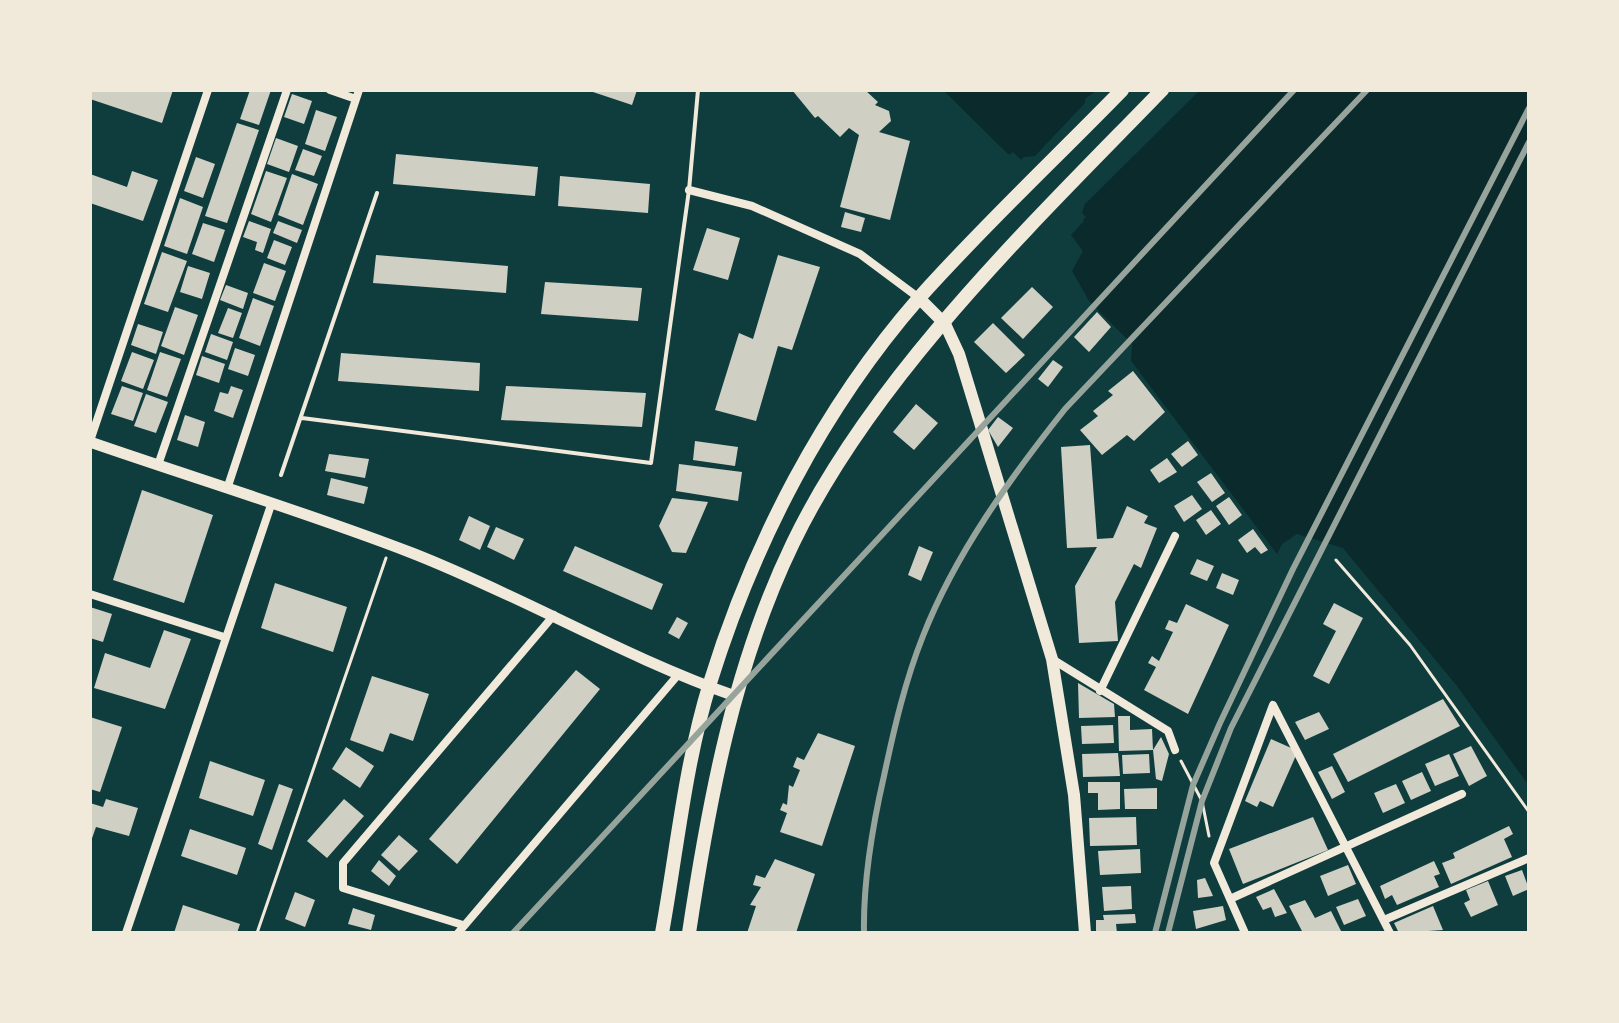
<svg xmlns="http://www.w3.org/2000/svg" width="1619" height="1023" font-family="Quicksand,sans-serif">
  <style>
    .water { fill: #0a2a2b }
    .pier { fill: #0f3d3e }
    .building { fill: #cfcfc3 }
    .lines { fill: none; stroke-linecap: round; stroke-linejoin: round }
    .path { stroke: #f1e9da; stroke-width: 3 }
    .service { stroke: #f1e9da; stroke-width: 4 }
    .minor { stroke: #f1e9da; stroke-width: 8 }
    .tertiary { stroke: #f1e9da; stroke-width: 11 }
    .secondary { stroke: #f1e9da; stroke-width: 12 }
    .trunk { stroke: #f1e9da; stroke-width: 14 }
    .rail { stroke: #97a49c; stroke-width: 6 }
  </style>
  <rect width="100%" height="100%" fill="#0f3d3e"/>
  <path class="water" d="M943 90H1529V786L1457 686 1343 548 1297 534 1282 544 1277 554 1131 361 1132 344 1089 301 1072 271 1083 251 1071 235 1084 221 1013 152 1009 155Z"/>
  <path class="pier" d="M1097 90H1200L1085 204 1082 213 1086 217 1071 232 1069 230 1079 222 1017 164 1024 157 1035 156 1085 103V99Z"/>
  <path class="building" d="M90 90H173L162 123 90 99Z
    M250 90H271L259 125 240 119Z
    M587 90H637L632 105Z
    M792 90H865L878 102 875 105 889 111 891 121 879 132 910 141 890 220 840 207 859 135 849 128 840 137 818 116 815 118Z
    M292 94 312 101 304 124 284 117Z
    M316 110 337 117 325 151 305 144Z
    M237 123 259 130 227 223 205 216Z
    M276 138 298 146 289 172 267 164Z
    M303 149 322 156 314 176 295 170Z
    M396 154 538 167 535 196 393 184Z
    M196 157 215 164 203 198 184 191Z
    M132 171 158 180 143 221 90 203V174L127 187Z
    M266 171 287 178 271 222 251 214Z
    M292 174 318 184 303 225 278 215Z
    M560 176 650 184 648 213 558 206Z
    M180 198 203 207 187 254 164 246Z
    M845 212 865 218 861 232 841 227Z
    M249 221 271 229 263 253 255 250 257 242 243 237Z
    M278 221 302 230 297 243 273 233Z
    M203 223 225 230 214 262 192 254Z
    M707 228 740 238 728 280 693 270Z
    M274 240 292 247 285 265 267 258Z
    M162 252 187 261 168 312 144 304Z
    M376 255 508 266 506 293 373 283Z
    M778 255 820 267 792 350 778 346 756 421 715 410 739 333 753 339Z
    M264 263 286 271 275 301 253 293Z
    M188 266 210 273 202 299 180 292Z
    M545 282 642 288 638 321 541 314Z
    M226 285 248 293 243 309 220 300Z
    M1032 287 1053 307 1023 339 1001 318Z
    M253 298 274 306 260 346 239 338Z
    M175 307 198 315 184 355 161 346Z
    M228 308 242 313 233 338 218 333Z
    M1097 312 1111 327 1089 352 1074 337Z
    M993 323 1025 355 1006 373 974 342Z
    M138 324 163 332 156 354 131 345Z
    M211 334 233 342 227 360 205 352Z
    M235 348 255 355 248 376 228 369Z
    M132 352 154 360 143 389 121 381Z
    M160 352 181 359 167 397 147 390Z
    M341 353 480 363 479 391 338 381Z
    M202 356 225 364 219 383 196 375Z
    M1053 360 1063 367 1048 387 1038 379Z
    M1133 371 1165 412 1134 441 1127 435 1102 455 1080 430 1098 416 1093 411 1113 395 1108 391Z
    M122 386 143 393 133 421 111 414Z
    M231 386 243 390 233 418 214 411 220 392 228 394Z
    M506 386 646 393 642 427 501 420Z
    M146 394 168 402 156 433 134 426Z
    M916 404 938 423 914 450 893 432Z
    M185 415 205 422 198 447 177 440Z
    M998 417 1013 428 998 447 988 430Z
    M695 441 738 447 735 466 693 460Z
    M1188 441 1198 455 1182 467 1171 454Z
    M1090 445 1097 539 1113 538 1127 506 1148 516 1144 523 1157 528 1141 568 1134 564 1115 602 1118 641 1079 643 1075 586 1097 547 1067 548 1061 447Z
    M329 454 369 459 365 478 325 471Z
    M1167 458 1177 472 1159 483 1150 470Z
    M679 464 742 472 738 501 676 491Z
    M1211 473 1225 493 1212 502 1197 482Z
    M331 478 368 487 364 504 327 495Z
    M142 490 213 515 184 603 113 580Z
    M1192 495 1202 509 1184 522 1174 506Z
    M1229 497 1242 515 1229 525 1216 506Z
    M672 498 708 502 686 553 672 552 659 526Z
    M1211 510 1221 524 1206 535 1196 520Z
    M469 516 490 526 480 550 459 540Z
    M496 527 524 539 514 560 487 547Z
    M1253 529 1268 550 1261 554 1255 547 1247 553 1238 540Z
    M575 546 663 584 652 610 563 571Z
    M919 546 933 552 921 581 908 575Z
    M1197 559 1214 566 1207 581 1190 574Z
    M1222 573 1239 580 1233 595 1216 588Z
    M275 583 347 607 333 652 261 628Z
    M1334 603 1363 618 1329 684 1313 676 1336 631 1323 624Z
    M1186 604 1229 625 1188 714 1144 690 1156 667 1148 663 1152 656 1159 661 1173 632 1165 629 1169 620 1177 623Z
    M90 607 112 614 103 642 90 638Z
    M677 617 688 623 679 639 668 633Z
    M164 630 191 639 165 709 94 688 105 653 150 668Z
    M576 670 600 689 457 864 429 839Z
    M372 676 429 694 413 741 390 733 383 752 350 740Z
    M1078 683 1114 704 1115 717 1079 718Z
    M1443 699 1460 726 1348 782 1333 754Z
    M1319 712 1329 729 1305 740 1295 722Z
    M1118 716H1130V730L1152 729 1153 750 1119 751Z
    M90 717 122 727 100 792 90 789Z
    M1113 725 1114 743 1082 744 1081 726Z
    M818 733 855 746 822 846 780 832 787 813 780 810 783 803 787 805 789 785 793 787 800 770 793 767 797 757 804 760Z
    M1161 737 1169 754 1162 781 1156 779 1153 750Z
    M1271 739 1298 751 1273 807 1260 801 1257 807 1245 801Z
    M1471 746 1487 776 1469 786 1453 754Z
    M346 747 374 766 360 788 332 769Z
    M1118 753 1120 776 1083 777 1082 754Z
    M1149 754 1150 773 1123 774 1122 755Z
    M1449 754 1459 776 1435 786 1425 764Z
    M210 761 265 780 253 816 199 798Z
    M1332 766 1345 792 1332 799 1318 772Z
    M1422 772 1431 791 1411 800 1402 781Z
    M1088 782H1120V809L1098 810V793H1088Z
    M279 784 293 789 272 850 258 844Z
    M1396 784 1405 803 1383 813 1374 793Z
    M1157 788V809H1125L1124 789Z
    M106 799 138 808 129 836 96 827 90 844V803L103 807Z
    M344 799 364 816 327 858 307 841Z
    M1136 817 1137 845 1090 846 1089 818Z
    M1313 817 1328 850 1243 884 1229 849Z
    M1509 826 1513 834 1504 839 1512 857 1451 884 1442 863 1455 858 1453 853Z
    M190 829 246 848 237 875 181 856Z
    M399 835 418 851 399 871 381 855Z
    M1140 849 1141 873 1100 875 1098 851Z
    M775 859 815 874 796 933H747L756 906 750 905 761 887 753 885 756 875 765 878Z
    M379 860 396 876 389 886 371 871Z
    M1434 861 1440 874 1434 876 1439 887 1397 905 1392 895 1385 899 1380 886Z
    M1348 865 1356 884 1328 896 1320 876Z
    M1522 870 1529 889 1513 896 1505 876Z
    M1205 878 1213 896 1198 898 1197 880Z
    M1488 881 1498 905 1471 917 1464 903 1470 900 1466 890Z
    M1131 886 1132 909 1104 911 1102 887Z
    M1274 889 1287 913 1275 917 1271 907 1263 910 1256 897Z
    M295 892 315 900 305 927 285 919Z
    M1358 899 1366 916 1344 925 1336 907Z
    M1305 900 1315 918 1331 911 1341 931 1303 933 1289 906Z
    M183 905 240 924 237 933H174Z
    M1223 906 1226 920 1196 929 1193 911Z
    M1433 906 1443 930 1399 933 1394 923Z
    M353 908 375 915 371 930 348 924Z
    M1135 914 1136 923 1116 924 1117 933H1096V920H1104L1103 915Z"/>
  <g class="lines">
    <path class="path" d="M1336 560 1410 645 1529 812
      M1181 761 1202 801 1209 836
      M257 933 386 558"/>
    <path class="service" d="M302 418 651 463 689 190 698 90
      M281 475 377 193"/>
    <path class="minor" d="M330 90 356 99
      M689 190 752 206 860 254 919 298
      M90 441 208 90
      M158 465 287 90
      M227 489 359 90
      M90 594 224 637
      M1052 659 1168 731 1175 750
      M1100 691 1175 536
      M1230 899 1462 794
      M1384 920 1529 858
      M463 925 343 888V863L554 615
      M126 933 271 505
      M458 933 677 676
      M1245 933 1214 863 1273 705 1390 933"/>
    <path class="tertiary" d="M90 442C197 479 306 512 412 553 522 596 624 657 735 696"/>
    <path class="secondary" d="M919 298 945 324 959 354 1052 659 1074 795 1085 933"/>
    <path class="trunk" d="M662 933C677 850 685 764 710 683 753 544 823 408 919 298 983 226 1055 159 1122 90
      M689 933C709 800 734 665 793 543 874 375 1033 223 1162 90"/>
    <path class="rail" d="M513 933 1294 90
      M864 933C863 880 872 828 884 776 894 729 905 681 923 636 955 554 1011 477 1065 409L1367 90
      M1155 933 1193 785 1220 723 1293 569 1529 108
      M1168 933 1202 801 1231 728 1529 142"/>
  </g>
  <rect width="1619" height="1023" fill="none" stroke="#f1e9da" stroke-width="184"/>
</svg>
